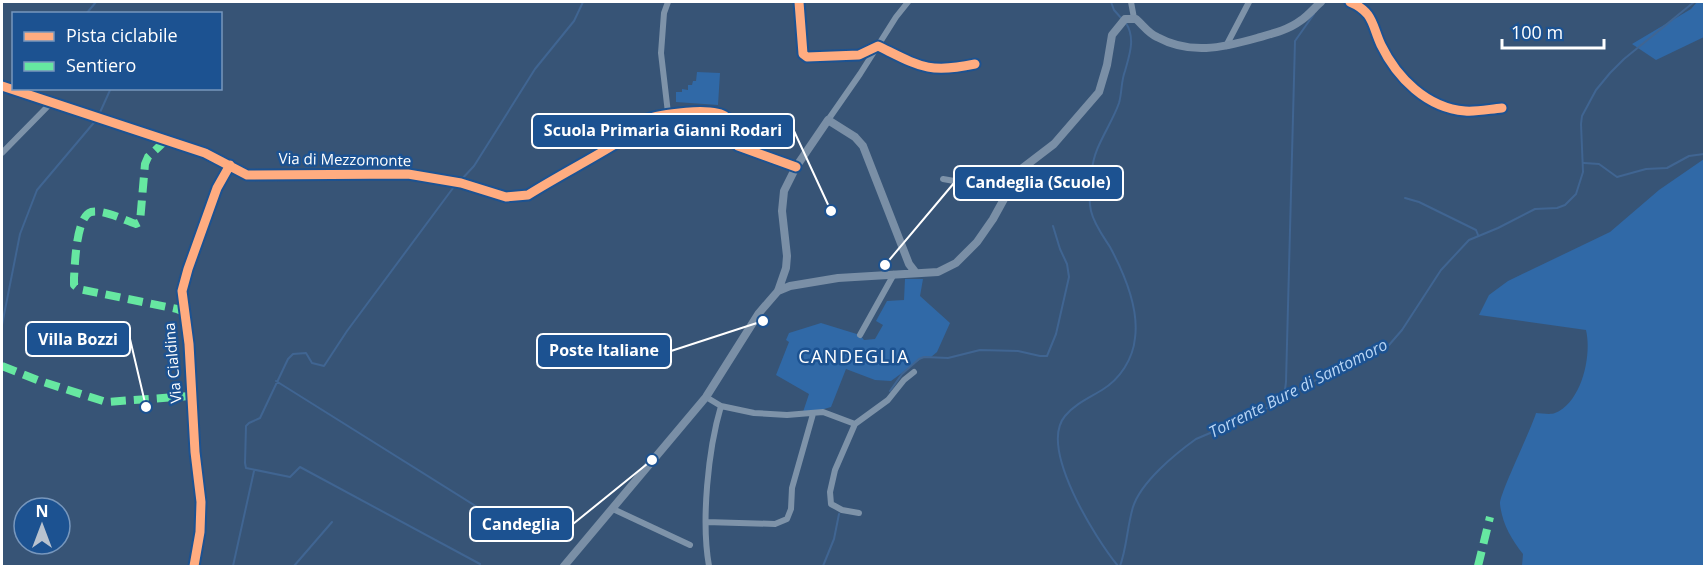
<svg xmlns="http://www.w3.org/2000/svg" width="1706" height="568" font-family="'Open Sans',sans-serif">
  <style>
    .green { fill: #3069a7 }
    .lines { fill: none; stroke-linecap: round; stroke-linejoin: round }
    .stream { stroke: #406592; stroke-width: 2 }
    .minor { stroke: #7e93a9; stroke-width: 6 }
    .secondary { stroke: #7a8fa6; stroke-width: 8 }
    .quiet { stroke: #66e7a1; stroke-width: 8; stroke-dasharray: 15 8; stroke-linecap: butt }
    .cycleway-casing { stroke: #1c5291; stroke-width: 13 }
    .cycleway { stroke: #ffac80; stroke-width: 9 }
    .labels { text-anchor: middle; stroke-width: 5; stroke-linejoin: round; paint-order: stroke }
    .street-label { font-size: 15px; fill: #fff; stroke: #1c5291 }
    .water-label { font-size: 16px; font-style: italic; fill: #b8d5f5; stroke: #1c5291 }
    .quarter-label { font-size: 18px; letter-spacing: 1.5px; fill: #fff; stroke: #1c5291 }
    .leader { fill: none; stroke: #fff; stroke-width: 2 }
    .callout-dot { fill: #fff; stroke: #1c5291; stroke-width: 2 }
    .callout { fill: #1c5291; stroke: #fff; stroke-width: 2 }
    .callout-label { font-size: 16px; text-anchor: middle; font-weight: bold; fill: #fff }
  </style>
  <rect width="100%" height="100%" fill="#375476"/>
  <path class="green" d="M1697 2H1704V37L1656 60 1632 44 1691 9Z
    M697 72 720 73 718 105 676 102V92H682V89L688 90V85H692L693 81H696Z
    M1704 159V566H1522L1523 554C1511 539 1502 523 1500 504 1499 495 1531 430 1536 413 1541 413 1550 415 1555 413 1582 402 1592 355 1586 330L1479 315 1489 295 1508 281 1610 232 1659 190Z
    M905 279H923L920 296 950 323 937 352 931 357 922 358 891 381 875 380 846 369 831 407 817 411 803 412 809 394 776 375 789 342 786 340 789 333 821 323 860 335 864 340 875 339 883 325 876 321 887 301 904 300Z"/>
  <g class="lines">
    <path class="stream" d="M1111 2 1114 10 1122 19
      M86 14 96 2
      M1584 163 1599 164 1617 177 1646 169 1667 168 1689 156 1704 154
      M461 180 474 166 535 69 574 21 583 2
      M456 184 347 331 324 366 312 363 306 353 293 354 288 359 260 418 249 423 246 426 245 463 246 468 290 477 300 467 480 564
      M1405 198 1419 202 1476 230 1478 235
      M2 325 20 234 37 190 97 119 111 88
      M276 381 490 515
      M890 391 902 374 919 359 924 357 948 358 980 350 1018 351 1040 356H1047L1056 334 1069 277 1067 264 1060 249 1053 226
      M1284 397 1286 382 1295 41 1314 14
      M233 566 254 471
      M294 566 332 522
      M823 566 834 539 839 514
      M1118 566C1096 539 1038 448 1065 416 1075 404 1089 398 1102 390 1120 379 1133 359 1135 338 1139 309 1124 273 1110 247 1103 236 1094 224 1091 211 1088 199 1090 183 1092 170 1094 146 1111 126 1119 103 1122 93 1121 81 1125 71 1129 56 1136 39 1126 23
      M1120 566C1127 547 1127 527 1133 507 1141 482 1175 454 1196 439L1262 411 1306 385 1389 345 1402 330 1441 270 1469 240 1498 228 1535 209 1557 208 1565 205 1576 194 1583 172 1581 124 1582 116 1596 90 1610 73 1624 59 1694 2"/>
    <path class="minor" d="M668 2 664 13 661 53 668 113
      M799 2 803 54 807 57 859 55 878 46C919 66 928 74 975 64
      M1131 2 1134 18
      M1350 2C1374 12 1372 26 1381 45 1397 78 1427 108 1465 111 1477 112 1490 109 1502 108
      M1226 46 1249 2
      M2 86 205 153 247 175 408 174 461 183 506 197 528 195C555 178 584 163 612 146 624 138 631 126 644 120 659 114 714 106 726 117 734 123 732 138 738 146L796 167
      M828 120 860 74 896 17 908 2
      M2 153 51 103
      M943 179 971 184 1004 198
      M860 335 894 274
      M706 397 721 406 754 413 787 415 823 412 855 424
      M613 509 690 545
      M859 513 842 510 831 504 830 492 835 470 855 424 888 400 904 380 914 372
      M706 522 775 524 787 519 791 509 792 488 813 414
      M194 566 200 532 201 502 195 452 189 344 182 291 188 269 217 188 230 165
      M709 566C701 521 708 450 721 406"/>
    <path class="secondary" d="M778 291 790 286 838 278 938 272 956 263 977 242 993 219 1020 170 1054 144 1099 92 1107 65 1112 35 1125 19H1136C1143 25 1148 33 1157 37 1190 55 1222 48 1257 38 1271 34 1288 30 1300 21 1308 16 1314 8 1321 2
      M564 566 706 397 759 313 778 291 786 268 787 256 782 211 784 191 796 167 828 120 855 137 863 146 909 264 916 273"/>
    <path class="quiet" d="M166 140 148 157 145 164 140 222 136 224C124 220 103 209 91 212 76 217 75 264 74 278V285L79 289 177 309 184 312
      M2 366 40 381 106 402 191 396
      M1478 566 1490 517"/>
    <g class="cycleway-casing">
      <path id="cycleway" d="M799 2 803 54 807 57 859 55 878 46C919 66 928 74 975 64
        M1350 2C1374 12 1372 26 1381 45 1397 78 1427 108 1465 111 1477 112 1490 109 1502 108
        M2 86 205 153 247 175 408 174 461 183 506 197 528 195C555 178 584 163 612 146 624 138 631 126 644 120 659 114 714 106 726 117 734 123 732 138 738 146L796 167
        M194 566 200 532 201 502 195 452 189 344 182 291 188 269 217 188 230 165"/>
    </g>
    <use href="#cycleway" class="cycleway"/>
  </g>
  <g class="labels">
    <g class="street-label">
      <text transform="translate(345 160) rotate(1)" y="5">Via di Mezzomonte</text>
      <text transform="translate(173 363) rotate(-95)" y="5">Via Cialdina</text>
    </g>
    <g class="water-label">
      <text transform="translate(1298 388) rotate(-27)" y="6">Torrente Bure di Santomoro</text>
    </g>
    <g class="quarter-label">
      <text x="854" y="363">CANDEGLIA</text>
    </g>
  </g>
  <path class="leader" d="M831 211L794 131M885 265L954 183M146 407L130 339M763 321L671 351M652 460L573 524"/>
  <g class="callout-dot">
    <circle cx="831" cy="211" r="6"/>
    <circle cx="885" cy="265" r="6"/>
    <circle cx="146" cy="407" r="6"/>
    <circle cx="763" cy="321" r="6"/>
    <circle cx="652" cy="460" r="6"/>
  </g>
  <g class="callout">
    <rect x="532" y="114" width="262" height="34" rx="6"/>
    <rect x="954" y="166" width="169" height="34" rx="6"/>
    <rect x="26" y="322" width="104" height="34" rx="6"/>
    <rect x="537" y="334" width="134" height="34" rx="6"/>
    <rect x="470" y="507" width="103" height="34" rx="6"/>
  </g>
  <g class="callout-label">
    <text x="663" y="136">Scuola Primaria Gianni Rodari</text>
    <text x="1038" y="188">Candeglia (Scuole)</text>
    <text x="78" y="345">Villa Bozzi</text>
    <text x="604" y="356">Poste Italiane</text>
    <text x="521" y="530">Candeglia</text>
  </g>
  <rect width="1706" height="568" fill="none" stroke="#ffffff" stroke-width="6"/>
  <rect x="12" y="12" width="210" height="78" fill="#1c5291" stroke="#7797bd" stroke-width="1.5"/>
  <rect x="24" y="32" width="30" height="9" fill="#ffac80" stroke="#7797bd" stroke-width="1.5"/>
  <text x="66" y="42" font-size="18" fill="#ffffff">Pista ciclabile</text>
  <rect x="24" y="62" width="30" height="9" fill="#66e7a1" stroke="#7797bd" stroke-width="1.5"/>
  <text x="66" y="72" font-size="18" fill="#ffffff">Sentiero</text>
  <g transform="translate(42 526)"><circle r="28" fill="#1c5291" stroke="#7797bd" stroke-width="1.5"/>
  <path d="M0-4.5L10 22L0 15L-10 22Z" fill="#b9c3cf"/>
  <text y="-9" font-size="16" font-weight="bold" text-anchor="middle" fill="#ffffff">N</text>
  </g>
  <path d="M1502 39v9h102v-9" fill="none" stroke="#ffffff" stroke-width="3"/>
  <text x="1511" y="39" font-size="18" fill="#ffffff" stroke="#1c5291" stroke-width="4.5" paint-order="stroke">100 m</text>
</svg>
